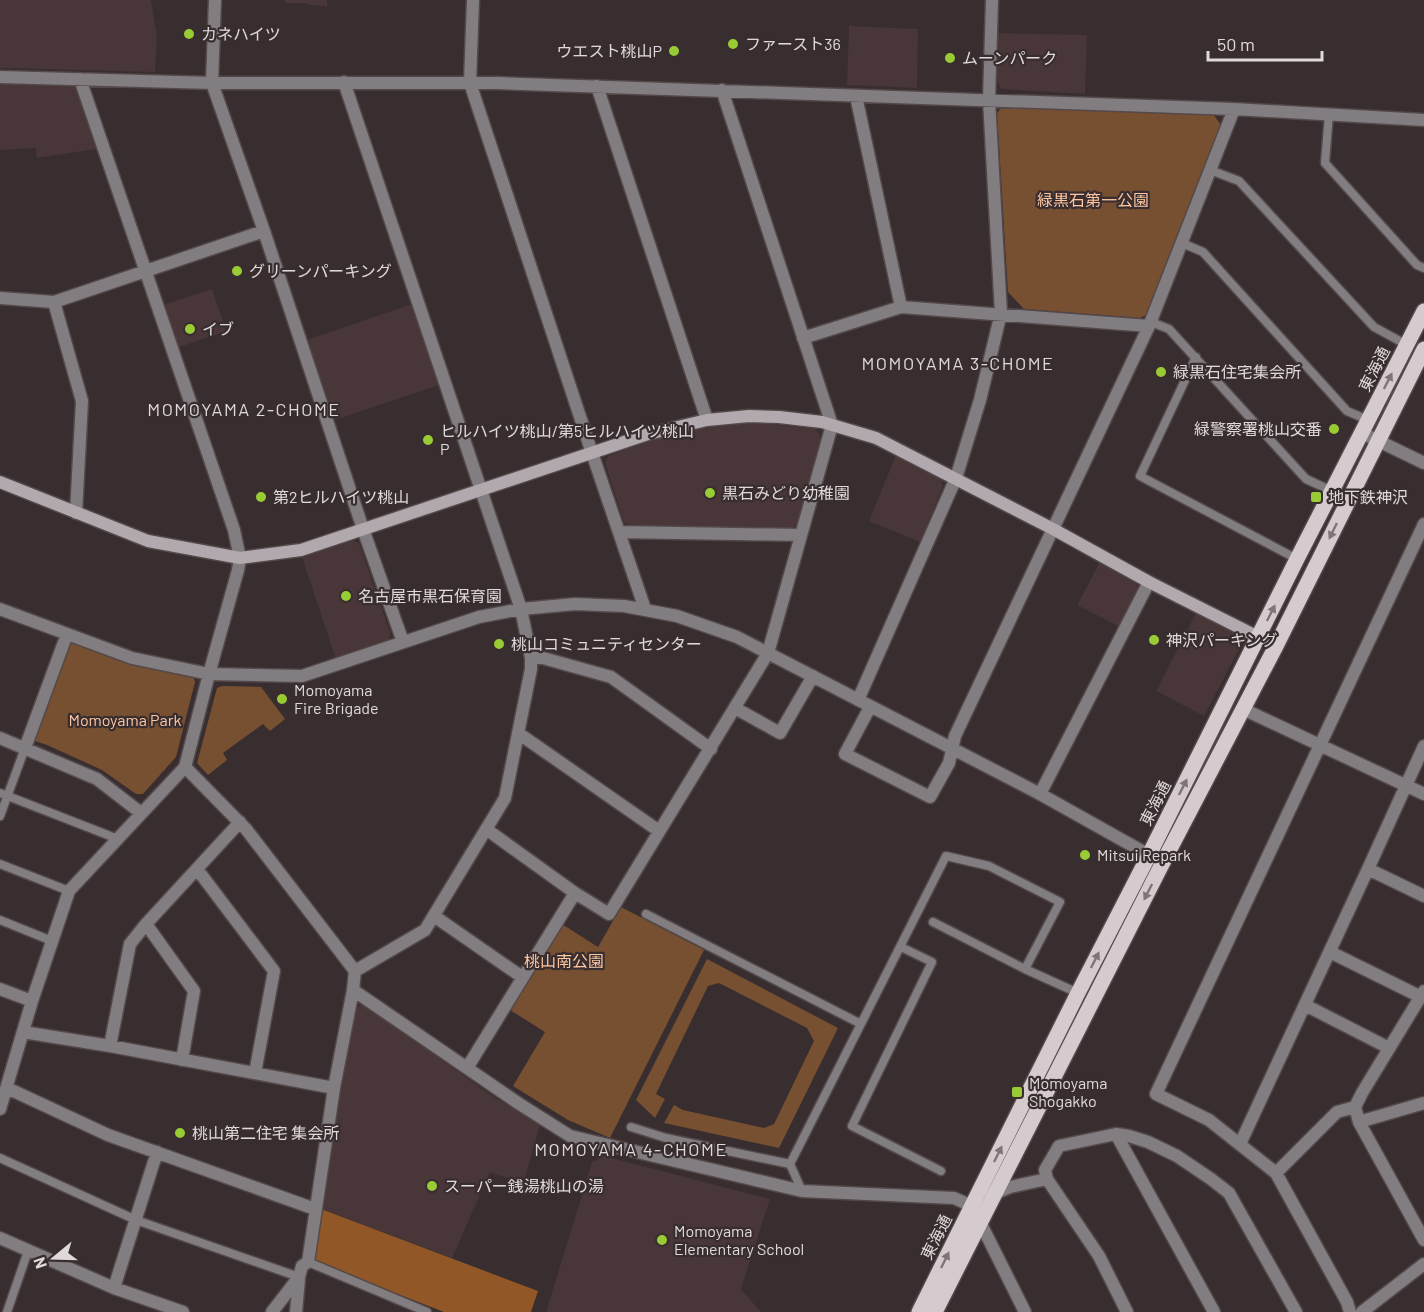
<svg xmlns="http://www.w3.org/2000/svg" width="1424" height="1312" font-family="Barlow,'Noto Sans JP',sans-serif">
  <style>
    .built { fill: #483638 }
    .green { fill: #774f31 }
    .forest { fill: #925727 }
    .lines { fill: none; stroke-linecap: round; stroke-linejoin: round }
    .lane-casing { stroke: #53494a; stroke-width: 11 }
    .street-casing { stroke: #53494a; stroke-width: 15 }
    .secondary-casing { stroke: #53494a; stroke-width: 15 }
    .primary-casing { stroke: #53494a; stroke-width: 18 }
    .lane { stroke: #827d80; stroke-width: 8 }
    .street { stroke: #827d80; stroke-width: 12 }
    .secondary { stroke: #b1a9ad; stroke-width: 12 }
    .primary { stroke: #d5cbcf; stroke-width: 15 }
    .oneway { fill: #7f7477 }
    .poi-dot { fill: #99cb35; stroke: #382d2f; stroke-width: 2 }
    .labels { text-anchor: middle; stroke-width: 4.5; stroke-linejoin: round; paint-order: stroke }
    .poi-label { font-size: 16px; fill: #e0d9da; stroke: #382d2f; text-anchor: start }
    .park-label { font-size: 16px; fill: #fcc7a2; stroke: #382d2f }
    .street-label { font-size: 16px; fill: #e0d9da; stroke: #382d2f }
    .neighbourhood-label { font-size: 18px; letter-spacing: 1.5px; fill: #e0d9da; stroke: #382d2f }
  </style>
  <rect width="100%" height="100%" fill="#382d2f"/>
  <path class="built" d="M0 0H151L157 37 155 72 0 68Z
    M285 0H327V6L309 5 304 3H285Z
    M849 26 918 29 917 88 847 85Z
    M998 33 1087 35 1085 94 1001 89 997 81Z
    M0 83 71 84 77 89 97 149 37 158 36 148 0 150Z
    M212 289 226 331 177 348 163 305Z
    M412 304 439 385 335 420 307 340Z
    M756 423 816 429 822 441 798 524 791 529 629 525 624 522 605 463 608 456 645 441 667 435 730 424Z
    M896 455 941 478 943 486 920 542 869 521Z
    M352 540 359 543 391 635 386 643 336 659 302 557Z
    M1100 562 1135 580 1138 589 1120 627 1077 605Z
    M1196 613 1239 635 1242 644 1204 716 1156 691Z
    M365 1004 489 1094 540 1125 523 1184 490 1172 452 1258 321 1209 353 1008Z
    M604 1156 770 1199 741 1289 761 1312H546L592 1162Z"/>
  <path class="green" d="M1002 107 1213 114 1221 125 1146 315 1140 318 1024 309 1008 292 997 113Z
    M73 643 132 665 193 676 195 682 176 757 143 794H136L102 770 47 745 35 741 33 734 65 649Z
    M222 686 261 687 285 719 270 731 263 724 223 753 227 760 208 775 197 763 217 688Z
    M621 907 704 950 610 1138 568 1120 513 1086 545 1032 510 1010 562 924 598 947Z
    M707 959 838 1028 779 1148 664 1123 674 1105 683 1110 764 1128 774 1124 814 1041 807 1028 719 983 708 986 656 1094 665 1099 655 1118 636 1100Z"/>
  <path class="forest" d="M321 1209 538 1291 531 1312H444L313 1261Z"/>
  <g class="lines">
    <g class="lane-casing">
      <path id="lane" d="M1329 114 1325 163 1417 265 1424 268
        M1210 170 1239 181 1374 327 1407 345
        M1182 243 1203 252 1347 411 1368 420
        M1151 322 1169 329 1306 479 1332 491
        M1196 357 1140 476 1297 559
        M0 793 118 839
        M0 816 25 748
        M0 864 69 891
        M646 914 861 1024
        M0 920 52 941
        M933 922 1025 969 1078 993
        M901 947 932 962 852 1126 941 1171
        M631 1127 666 1138 790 1164 802 1191
        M0 1158 136 1220 299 1277
        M790 1164 946 856 989 866 1060 902 1025 969
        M308 1262 427 1312
        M7 1312 28 1251"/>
    </g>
    <g class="street-casing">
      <path id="street" d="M215 0 212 83 264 231 363 529 403 642
        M473 0 470 83 589 444 645 609
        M0 77 212 83H497L1234 109 1424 120
        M597 86 707 420
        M856 96 901 307
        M0 298 54 302 264 231
        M54 302 82 401 76 513
        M803 338 901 307 1149 326
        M1362 433 1424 463
        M619 532 800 535
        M0 609 132 658 209 674 302 676 479 617 521 609 344 82
        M531 658H543L611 677 711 749
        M858 700 956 478 980 400 1001 313 989 100 992 0
        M870 707 845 754 930 797 949 763 955 736 1149 326 1234 109
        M735 708 780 733 813 676
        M1243 709 1424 794
        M518 733 659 831
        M0 738 97 779 141 813
        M25 748 67 634
        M185 767 246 829 355 971 353 990 334 1088 308 1262 302 1266 299 1277 272 1312
        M1040 794 1149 582
        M486 829 575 893 609 914 768 653 832 425 722 90
        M197 869 274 971 255 1073
        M1368 869 1424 896
        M434 916 522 977
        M146 924 194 991 182 1060
        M1330 952 1421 997
        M355 971 425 930 505 798 531 669V658L521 609 575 604 624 606 677 616 737 637 1040 794 1149 855
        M0 989 32 1001
        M353 990 518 1103 570 1136 802 1191 954 1198 972 1206 1025 1312
        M1424 991 1362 1093 1355 1107 1359 1122 1424 1240
        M1305 1005 1389 1048
        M23 1032 110 1046 334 1088
        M110 1046 130 944 146 924 240 822
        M467 1068 575 893
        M7 1088 108 1135 315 1209
        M0 1109 32 1001 69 891 185 767 209 674 238 570 240 558 234 530 80 79
        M1359 1122 1424 1103
        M1116 1134 1214 1312
        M1240 1144 1368 869 1424 746
        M1276 1173 1337 1112 1355 1107
        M991 1195 1010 1187 1047 1179
        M0 1238 114 1288 183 1312
        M114 1288 157 1152
        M296 1312 299 1279
        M1127 1312 1099 1256 1047 1179 1045 1170 1059 1146 1116 1134 1129 1136 1148 1142 1177 1156 1211 1179 1229 1193 1296 1312
        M1350 1312 1347 1302 1276 1173 1209 1120 1156 1094 1424 524
        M1362 1312 1424 1264"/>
    </g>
    <g class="secondary-casing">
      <path id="secondary" d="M0 482 148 541 240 558 301 550 648 434 707 420 749 416 779 417 822 422 876 438 1053 529 1149 582 1276 646"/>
    </g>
    <g class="primary-casing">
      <path id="primary" d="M919 1312 1078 993 1149 855 1297 559 1424 311
        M935 1312 1161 866 1276 646 1424 349"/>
    </g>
    <use href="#lane" class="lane"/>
    <use href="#street" class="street"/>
    <use href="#secondary" class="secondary"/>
    <use href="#primary" class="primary"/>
  </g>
  <defs><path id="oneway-solid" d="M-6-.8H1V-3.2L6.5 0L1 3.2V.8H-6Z" transform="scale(1.5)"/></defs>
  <g class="oneway">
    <use href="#oneway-solid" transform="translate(1388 381) rotate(-63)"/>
    <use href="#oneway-solid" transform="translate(1333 531) rotate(116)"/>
    <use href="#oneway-solid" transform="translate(1271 613) rotate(-63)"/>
    <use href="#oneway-solid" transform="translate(1183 787) rotate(-63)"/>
    <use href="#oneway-solid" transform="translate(1148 892) rotate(117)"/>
    <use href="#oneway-solid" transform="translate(1095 960) rotate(-63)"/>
    <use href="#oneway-solid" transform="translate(998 1154) rotate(-64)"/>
    <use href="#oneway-solid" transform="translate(945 1260) rotate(-64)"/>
  </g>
  <g class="poi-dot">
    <circle cx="189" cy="34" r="6"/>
    <circle cx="733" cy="44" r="6"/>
    <circle cx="674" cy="51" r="6"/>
    <circle cx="950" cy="58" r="6"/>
    <circle cx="237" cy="271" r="6"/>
    <circle cx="190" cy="329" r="6"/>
    <circle cx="1161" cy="372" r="6"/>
    <circle cx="1334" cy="429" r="6"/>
    <circle cx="428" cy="440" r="6"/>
    <circle cx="710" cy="493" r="6"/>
    <circle cx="261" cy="497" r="6"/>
    <rect x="1310" y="491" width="12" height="12" rx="3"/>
    <circle cx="346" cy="596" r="6"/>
    <circle cx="1154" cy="640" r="6"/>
    <circle cx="499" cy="644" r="6"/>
    <circle cx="282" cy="699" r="6"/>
    <circle cx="1085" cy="855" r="6"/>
    <rect x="1011" y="1086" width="12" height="12" rx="3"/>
    <circle cx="180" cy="1133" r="6"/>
    <circle cx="432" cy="1186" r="6"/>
    <circle cx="662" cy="1240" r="6"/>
  </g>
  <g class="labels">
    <g class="poi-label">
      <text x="201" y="40">カネハイツ</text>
      <text x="745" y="50">ファースト36</text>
      <text x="662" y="57" text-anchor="end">ウエスト桃山P</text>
      <text x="962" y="64">ムーンパーク</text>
      <text x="249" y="277">グリーンパーキング</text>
      <text x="202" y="335">イブ</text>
      <text x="1173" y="378">緑黒石住宅集会所</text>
      <text x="1322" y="435" text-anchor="end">緑警察署桃山交番</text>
      <text x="440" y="437">ヒルハイツ桃山/第5ヒルハイツ桃山<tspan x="440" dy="18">P</tspan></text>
      <text x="722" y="499">黒石みどり幼稚園</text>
      <text x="273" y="503">第2ヒルハイツ桃山</text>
      <text x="1328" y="503">地下鉄神沢</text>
      <text x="358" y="602">名古屋市黒石保育園</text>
      <text x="1166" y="646">神沢パーキング</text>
      <text x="511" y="650">桃山コミュニティセンター</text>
      <text x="294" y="696">Momoyama<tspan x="294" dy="18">Fire Brigade</tspan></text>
      <text x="1097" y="861">Mitsui Repark</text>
      <text x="1029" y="1089">Momoyama<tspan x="1029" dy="18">Shogakko</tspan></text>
      <text x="192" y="1139">桃山第二住宅 集会所</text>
      <text x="444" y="1192">スーパー銭湯桃山の湯</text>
      <text x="674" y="1237">Momoyama<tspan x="674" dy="18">Elementary School</tspan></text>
    </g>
    <g class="park-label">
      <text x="1093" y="206">緑黒石第一公園</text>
      <text x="125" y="726">Momoyama Park</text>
      <text x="564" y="967">桃山南公園</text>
    </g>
    <g class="street-label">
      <text transform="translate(1374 369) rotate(-63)" y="6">東海通</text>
      <text transform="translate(1155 803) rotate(-63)" y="6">東海通</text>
      <text transform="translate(936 1237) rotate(-63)" y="6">東海通</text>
    </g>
    <g class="neighbourhood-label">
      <text x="958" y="370">MOMOYAMA 3-CHOME</text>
      <text x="244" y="416">MOMOYAMA 2-CHOME</text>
      <text x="631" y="1156">MOMOYAMA 4-CHOME</text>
    </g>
  </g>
  <g transform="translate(54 1258) rotate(251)" stroke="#382d2f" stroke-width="4.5" paint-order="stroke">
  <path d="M0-4.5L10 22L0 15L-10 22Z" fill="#e0d9da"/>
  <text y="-9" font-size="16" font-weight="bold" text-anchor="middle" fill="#e0d9da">N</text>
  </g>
  <path d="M1208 51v9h114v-9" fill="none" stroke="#e0d9da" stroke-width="3"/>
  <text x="1217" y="51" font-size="18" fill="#e0d9da" stroke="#382d2f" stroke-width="4.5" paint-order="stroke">50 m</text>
</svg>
